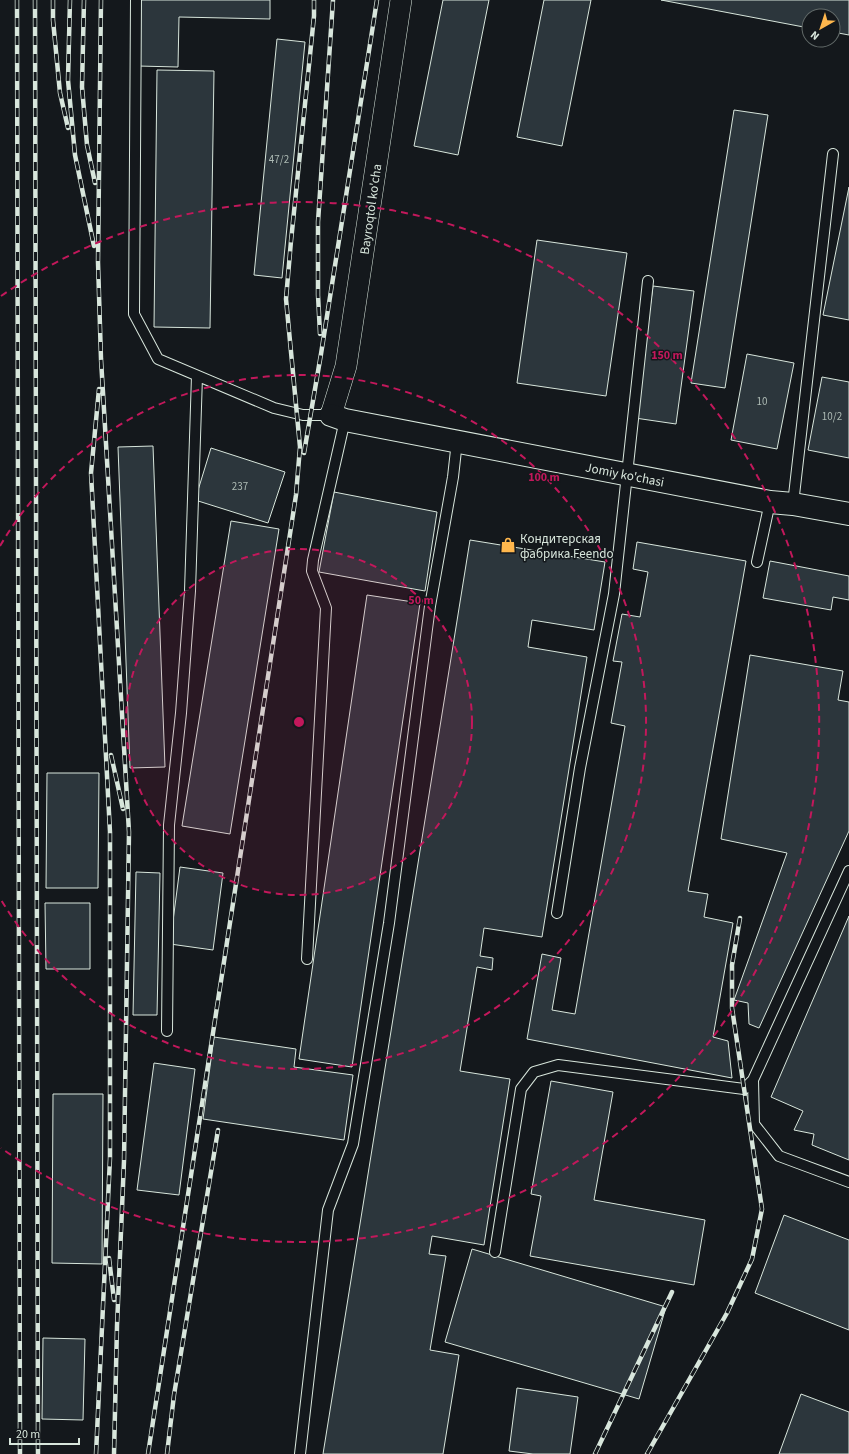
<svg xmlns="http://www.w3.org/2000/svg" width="849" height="1454" font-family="'Source Sans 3',sans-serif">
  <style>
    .building { fill: #2c363c; stroke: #d8e6dc }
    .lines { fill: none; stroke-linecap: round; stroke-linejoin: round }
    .lane-casing { stroke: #d8e6dc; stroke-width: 12 }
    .street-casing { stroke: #d8e6dc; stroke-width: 22 }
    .secondary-casing { stroke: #d8e6dc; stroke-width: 24 }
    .lane { stroke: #14181c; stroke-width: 10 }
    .street { stroke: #14181c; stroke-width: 21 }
    .secondary { stroke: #14181c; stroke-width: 22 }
    .rail-casing { stroke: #d8e6dc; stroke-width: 4.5 }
    .rail { stroke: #14181c; stroke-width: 3; stroke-dasharray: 9; stroke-linecap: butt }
    .ring { fill: none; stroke: #c2185b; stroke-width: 2; stroke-dasharray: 7 5 }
    .labels { text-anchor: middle; stroke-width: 3; stroke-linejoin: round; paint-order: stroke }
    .number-label { font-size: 11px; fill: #adbab4 }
    .street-label { font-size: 13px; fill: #d8e6dc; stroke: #14181c }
    .poi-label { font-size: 13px; fill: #d8e6dc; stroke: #14181c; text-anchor: start }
    .centre { fill: #c2185b; stroke: #14181c; stroke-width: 2 }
    .ring-label { font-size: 12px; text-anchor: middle; font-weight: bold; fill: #c2185b; stroke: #14181c; stroke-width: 3; stroke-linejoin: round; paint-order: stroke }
  </style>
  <rect width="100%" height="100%" fill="#14181c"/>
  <path class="building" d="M139 0H270V19L179 17 178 67 138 66Z
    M443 0H489L458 155 414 146Z
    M544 0H591L562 146 517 137Z
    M661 0H849V35L833 32V16H809V28Z
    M277 39 305 42 282 278 254 275Z
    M157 70 214 71 210 328 154 327Z
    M734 110 768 115 725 388 691 383Z
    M849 187V320L823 315Z
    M537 240 627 253 606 396 517 383Z
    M653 286 694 291 676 424 635 418Z
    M747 354 794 363 777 449 731 440Z
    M822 377 849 382V458L808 450Z
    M153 446 165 767 130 768 118 447Z
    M211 448 285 472 268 523 195 500Z
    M334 492 437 512 425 591 319 572Z
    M231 521 279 529 230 834 182 826Z
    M470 540 605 562 594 630 532 620 528 647 587 657 542 937 484 928 480 956 493 958 492 970 477 967 460 1071 510 1079 484 1245 432 1236 429 1254 446 1256 430 1350 459 1355 443 1454H323Z
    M637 542 746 561 688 891 708 894 704 917 733 923 713 1037 728 1041 732 1078 527 1039 542 954 561 958 552 1010 575 1014 625 726 611 723 622 662 613 661 622 614 640 617 648 572 633 569Z
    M770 561 849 576V600L833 597 831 610 763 598Z
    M367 595 420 603 352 1067 299 1059Z
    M750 655 843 671 838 700 849 702V831L759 1028 749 1024 748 1003 734 1000 787 853 721 839Z
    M47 773H99L98 888H46Z
    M180 867 223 873 213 950 170 944Z
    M136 872 160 873 157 1015H133Z
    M45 903H90V969H46Z
    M849 916V1160L812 1145 814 1134 794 1130 803 1111 771 1097Z
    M214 1037 296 1049 294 1067 353 1075 344 1140 203 1119Z
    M154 1063 195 1069 179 1195 137 1190Z
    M551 1081 613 1092 594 1200 705 1220 694 1285 530 1256 541 1196 531 1194Z
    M53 1094H103L102 1264 52 1263Z
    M784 1215 849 1240V1330L755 1293Z
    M472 1249 666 1307 639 1399 445 1342Z
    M43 1338 85 1339 83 1420 42 1419Z
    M517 1388 578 1397 570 1454H533L509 1451Z
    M801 1394 849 1412V1454H779Z"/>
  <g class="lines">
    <g class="lane-casing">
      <path id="lane" d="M136 0 134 314 158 359 274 408 303 415H331
        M793 504 833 154
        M757 562 770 502
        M849 871 753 1080 754 1124 779 1156 849 1182
        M557 913 580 768 614 594 648 281
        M307 959 326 608 312 571 313 560 345 420
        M167 1031 169 825 181 713 190 591 197 376
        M495 1252 521 1089 534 1072 558 1065 744 1089 753 1080
        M300 1454 328 1210 353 1144 389 923 430 606 453 477 457 441"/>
    </g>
    <g class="street-casing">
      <path id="street" d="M331 415 346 366 401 0"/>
    </g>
    <g class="secondary-casing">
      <path id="secondary" d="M331 415 345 420 770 502 793 504 849 514"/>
    </g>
    <use href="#lane" class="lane"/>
    <use href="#street" class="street"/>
    <use href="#secondary" class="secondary"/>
    <g class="rail-casing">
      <path id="rail" d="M17 0 20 1454
        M35 0 38 1454
        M53 0V20L60 93 68 128
        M70 0 68 80 75 155 94 246
        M84 0 82 87 87 145 95 183
        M101 0 98 262 101 359 129 832 124 1161 117 1326 114 1454
        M320 334 318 295V222L333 0
        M304 453 321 354 377 0
        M111 755 123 809
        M109 1258 114 1300
        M96 1454 110 1158V832L91 473 99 389
        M148 1454 296 495 300 447 286 299 291 241 314 16V0
        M167 1454 174 1395 218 1130
        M595 1454 672 1292
        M647 1454 727 1313 752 1259 762 1209 732 1008V965L740 918"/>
    </g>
    <use href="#rail" class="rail"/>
  </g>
  <circle cx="299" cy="722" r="173" fill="#c2185b" fill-opacity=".12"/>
  <g class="ring">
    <circle cx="299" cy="722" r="173"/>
    <path d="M0 546A347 347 0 1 1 0 898"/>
    <path d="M1 296A520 520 0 1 1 1 1148"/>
  </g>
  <defs>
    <g id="shop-bare" transform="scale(1.2)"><path d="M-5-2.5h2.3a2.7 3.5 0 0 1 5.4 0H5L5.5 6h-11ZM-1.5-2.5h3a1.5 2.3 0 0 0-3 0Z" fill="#ffb74d" stroke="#14181c" stroke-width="2.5" paint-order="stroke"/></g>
  </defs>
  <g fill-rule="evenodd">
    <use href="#shop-bare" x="508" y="545"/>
  </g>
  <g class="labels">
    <g class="number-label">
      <text x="279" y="163">47/2</text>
      <text x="762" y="405">10</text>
      <text x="832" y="420">10/2</text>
      <text x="240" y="490">237</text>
    </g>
    <g class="street-label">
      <text transform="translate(370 209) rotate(-82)" y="5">Bayroqtol ko'cha</text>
      <text transform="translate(625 474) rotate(11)" y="5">Jomiy ko'chasi</text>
    </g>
    <g class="poi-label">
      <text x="520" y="543">Кондитерская<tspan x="520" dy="15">фабрика Feendo</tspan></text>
    </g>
  </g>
  <circle cx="299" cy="722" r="6" class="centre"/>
  <g class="ring-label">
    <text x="667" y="359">150 m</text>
    <text x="544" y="481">100 m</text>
    <text x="421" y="604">50 m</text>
  </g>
  <g transform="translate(821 28) rotate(219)"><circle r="19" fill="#14181c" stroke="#626a69"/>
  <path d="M0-3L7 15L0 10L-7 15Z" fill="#ffb74d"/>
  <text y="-6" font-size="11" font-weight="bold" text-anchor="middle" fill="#d8e6dc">N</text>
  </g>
  <path d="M10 1438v6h69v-6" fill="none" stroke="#d8e6dc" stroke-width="2"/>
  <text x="16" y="1438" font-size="12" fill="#d8e6dc" stroke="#14181c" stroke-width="3" paint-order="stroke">20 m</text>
</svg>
